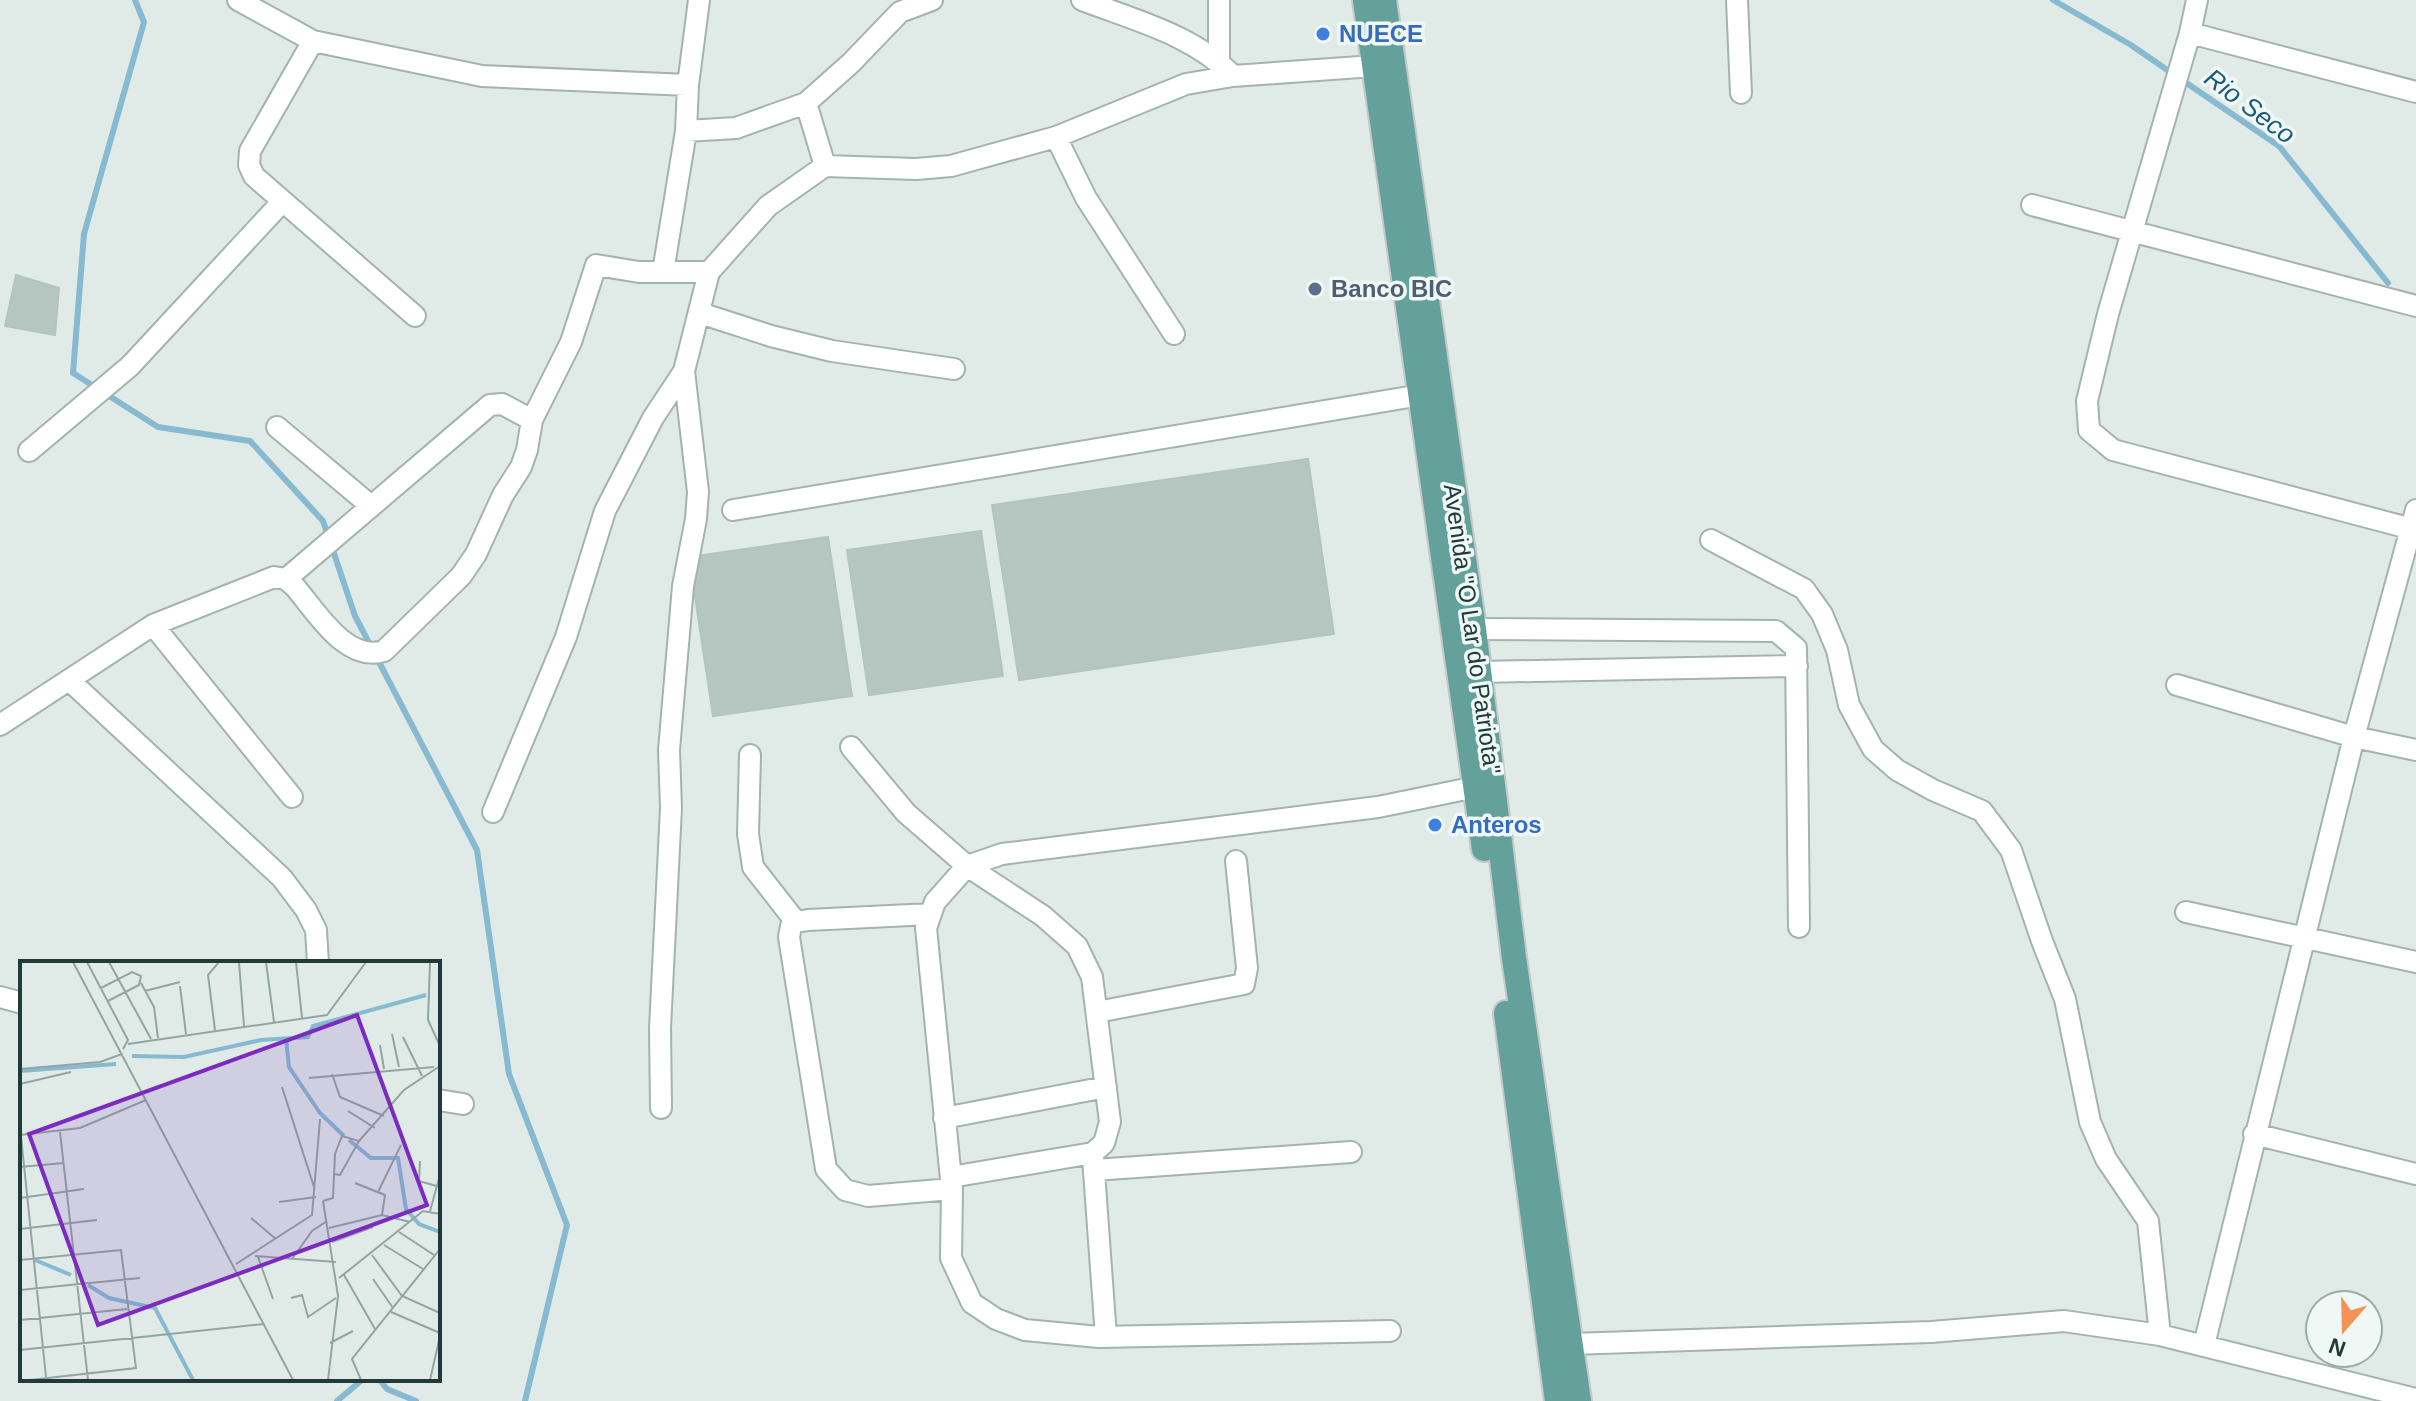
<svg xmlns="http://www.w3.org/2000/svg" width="2416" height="1401" font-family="Helvetica,sans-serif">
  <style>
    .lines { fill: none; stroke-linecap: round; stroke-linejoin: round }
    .stream { stroke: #87bad1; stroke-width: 6 }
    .building { fill: #b5c6c1; stroke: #b2c4c0; stroke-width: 2 }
    .minor-casing { stroke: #a3b3b0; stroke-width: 24 }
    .major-casing { stroke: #c1c8c7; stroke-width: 28 }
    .minor { stroke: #fff; stroke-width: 20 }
    .major { stroke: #64a19b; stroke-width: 24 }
    .shop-dot { fill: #3f7fe0; stroke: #f0f8f5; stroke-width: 3 }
    .service-dot { fill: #5c6f8a; stroke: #f0f8f5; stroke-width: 3 }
    .labels { text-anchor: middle; stroke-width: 7; stroke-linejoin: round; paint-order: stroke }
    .shop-label { font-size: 24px; font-weight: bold; fill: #366cbe; stroke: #f0f8f5; text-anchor: start }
    .service-label { font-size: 24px; font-weight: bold; fill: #4e5e75; stroke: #f0f8f5; text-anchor: start }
    .street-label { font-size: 24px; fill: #203b38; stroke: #f0f8f5 }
    .water-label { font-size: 26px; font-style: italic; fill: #1a5a77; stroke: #f0f8f5 }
    .inset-river { fill: none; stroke: #87bad1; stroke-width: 4 }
    .inset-road { fill: none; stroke: #93a5a2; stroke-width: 2 }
    .view { fill: #7b2cbf; fill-opacity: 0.15; stroke: #7b2cbf; stroke-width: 4 }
    .inset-edge { fill: none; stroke: #203b38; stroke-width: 4 }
  </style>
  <rect width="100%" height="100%" fill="#e0ebe8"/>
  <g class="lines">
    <path class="stream" d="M135 0 144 22 84 234 73 373 158 427 250 441 323 521 355 616 477 850 509 1074 567 1225 525 1401
      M2053 0 2131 45 2173 74
      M2182 80 2279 146 2388 283
      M379 1379 387 1389 416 1401
      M337 1401 363 1379"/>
  </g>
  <path class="building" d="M16 275 59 288 55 335 5 326Z
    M1308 459 1334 634 1019 680 992 505Z
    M981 531 1003 676 869 695 847 550Z
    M828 537 852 696 713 716 689 557Z"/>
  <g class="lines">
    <g class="minor-casing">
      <path id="minor" d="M238 0 313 41 482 76 688 85
        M1082 0C1134 20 1194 35 1233 76
        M1219 0V62
        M1737 0 1741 93
        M2197 0 2190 33 2108 314 2087 401 2089 430 2113 450 2416 530
        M2190 33 2416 92
        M313 41 250 151 249 165 254 176 415 316
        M806 103 825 166
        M686 131 736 128 806 103 851 63 900 12 932 0
        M1056 137 1086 198 1174 334
        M2032 205 2416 306
        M663 272 686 131 688 85 699 0
        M700 313 771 336 832 351 954 369
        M277 427 371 506
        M29 451 130 366 282 202
        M733 510 1421 395
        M1711 540 1804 589 1822 614 1837 650 1849 705 1873 749 1897 770 1933 790 1982 811 2011 850 2042 941 2065 999 2090 1122 2106 1159 2148 1221 2160 1335
        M286 579 490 405 502 404 532 420
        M153 625 292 797
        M1474 629 1776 631 1796 648 1799 927
        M1479 672 1797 666
        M69 680 282 878 306 910 316 930 318 963
        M2177 685 2354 737 2416 750
        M0 725 153 625 274 577 286 579 295 587C316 611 346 663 384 651L461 576 476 554 503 495 521 467 527 450 532 420 571 342 596 265 639 272H709
        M851 747 906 813 967 866 1043 916 1077 946 1092 977 1110 1122 1104 1143 1093 1153 951 1177
        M750 755 748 834 753 867 796 922
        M493 812 566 637 605 511 653 418 684 371 709 272 768 206 825 166 916 169 951 166 1056 137 1186 84 1233 76 1374 66
        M2186 912 2416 962
        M931 914 808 920 796 922 791 926 789 937 826 1169 845 1190 868 1196 952 1189
        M0 997 22 1003
        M1097 1012 1244 984 1247 968 1236 861
        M438 1100 463 1104
        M661 1108 660 1028 671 808 669 750 683 586 696 519 698 492 684 371
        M944 1118 1106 1087
        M2254 1134 2416 1174
        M1093 1158 1106 1337
        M1094 1170 1351 1152
        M1390 1331 1099 1337 1025 1330 996 1319 972 1303 951 1258 952 1189 926 928 935 902 967 866 1002 854 1378 807 1476 787
        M1571 1344 1931 1332 2064 1321 2160 1335 2416 1399
        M2204 1345 2354 737 2416 510"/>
    </g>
    <g class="major-casing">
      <path id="major" d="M1365 0 1484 849
        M1384 0 1474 629 1514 958 1579 1401
        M1506 1013 1557 1401"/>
    </g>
    <use href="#minor" class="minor"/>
    <use href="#major" class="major"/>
  </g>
  <g class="shop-dot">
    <circle cx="1323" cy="34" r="8"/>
    <circle cx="1435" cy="825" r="8"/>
  </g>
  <circle class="service-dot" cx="1315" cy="289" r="8"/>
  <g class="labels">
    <g class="shop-label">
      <text x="1339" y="42">NUECE</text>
      <text x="1451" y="833">Anteros</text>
    </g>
    <g class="service-label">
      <text x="1331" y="297">Banco BIC</text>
    </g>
    <g class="street-label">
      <text transform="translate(1472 629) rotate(82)" y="8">Avenida "O Lar do Patriota"</text>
    </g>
    <g class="water-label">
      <text transform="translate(2250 106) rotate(37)" y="9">Rio Seco</text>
    </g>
  </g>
  <g transform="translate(20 961)">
    <rect width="420" height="420" fill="#e0ebe8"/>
    <path class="inset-river" d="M266 78 269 106 300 152 324 175M112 95 164 96 241 79 288 76 293 65 406 34M0 110 96 103M329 179 351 197H378L386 248 399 263 420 271M15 299 51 314M68 324 89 337 135 347 173 419"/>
    <path class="inset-road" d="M53 1 273 419M67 1 108 79 103 88M89 1 131 78M219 1 224 65M246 1 254 61M276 1 282 57M410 1 408 59 420 85M121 22 134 46 138 77M160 25 166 73M81 27 112 11 121 15 119 24 88 40M125 30 160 21M195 69 188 14 199 1M372 73 379 106M383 76 402 115M108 83 307 54 346 1M360 84 364 108M0 108 80 101 102 93M312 113 320 136 364 155M289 117 414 106M0 123 51 111M262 126 294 226M328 150 355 167M0 166 26 416M40 171 68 419M0 174 60 167 126 139M400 200 399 220 420 226M0 206 44 202M314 213 320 214 339 180 384 129 420 105M335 222 365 234 362 254M358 231 381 184M0 237 64 228M303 240 318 335 308 419M303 240 313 237 315 193 322 175 339 180M259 241 296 236M410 250 420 214M231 257 256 278M309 267 362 254 390 261M0 268 77 259M379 271 414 294M312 281 353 266M364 284 403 308M352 294 382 335 420 352M235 295 316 301M238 296 253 338M272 298 292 270 307 260M0 299 101 289 116 407 10 419M216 303 292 254 300 158M324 314 355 368M319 317 403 250 420 253M353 318 373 347M0 329 120 317M271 337 282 334 288 356 316 337M371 351 420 372M0 359 107 348M310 382 333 370M0 389 244 363M341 419 332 398 420 288M410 419 420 375"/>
    <path class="view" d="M337 54 407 244 78 364 9 173Z"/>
    <rect width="420" height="420" class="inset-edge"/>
  </g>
  <g transform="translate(2344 1329) rotate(200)"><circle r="38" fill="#f0f8f5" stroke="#9daca9" stroke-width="2"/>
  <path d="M0-6L14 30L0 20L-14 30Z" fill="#f39456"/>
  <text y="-12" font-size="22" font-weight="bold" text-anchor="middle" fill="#203b38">N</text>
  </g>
</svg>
